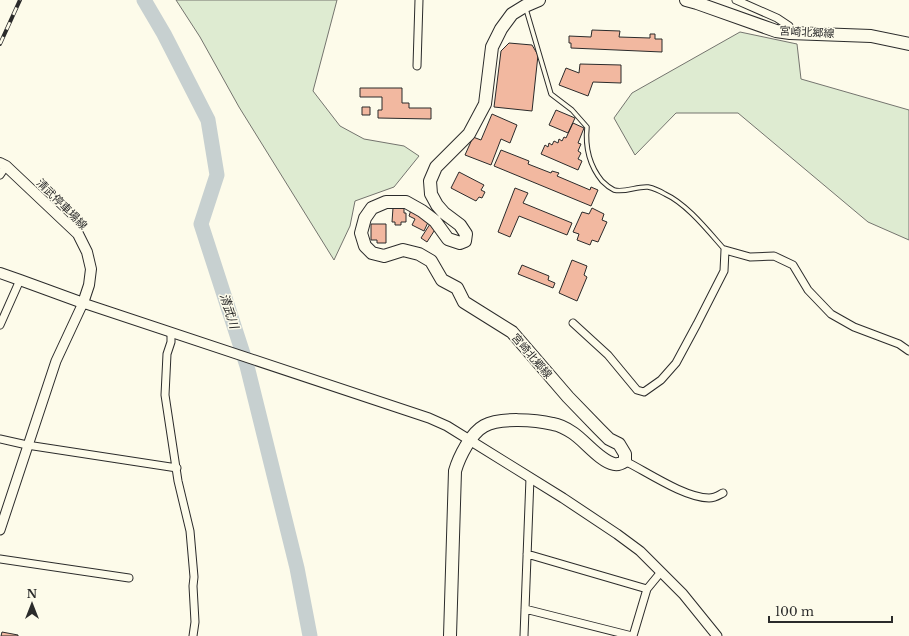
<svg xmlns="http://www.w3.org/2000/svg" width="909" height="636" font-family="'Libre Baskerville','Noto Sans JP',serif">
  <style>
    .green { fill: #deebd1; stroke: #74746e }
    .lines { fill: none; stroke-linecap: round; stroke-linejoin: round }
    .river { stroke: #c7d0d0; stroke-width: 15 }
    .building { fill: #f2b8a0; stroke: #2b2b2b }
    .service-casing { stroke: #2b2b2b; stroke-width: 5.5 }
    .minor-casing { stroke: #2b2b2b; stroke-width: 9 }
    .tertiary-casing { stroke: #2b2b2b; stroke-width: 11 }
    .secondary-casing { stroke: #2b2b2b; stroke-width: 12 }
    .primary-casing { stroke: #2b2b2b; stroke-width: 14 }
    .service { stroke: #fdfbea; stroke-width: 3.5 }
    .minor { stroke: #fdfbea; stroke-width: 7 }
    .tertiary { stroke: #fdfbea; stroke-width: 9 }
    .secondary { stroke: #fdfbea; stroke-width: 10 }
    .primary { stroke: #fdfbea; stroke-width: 12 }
    .rail-casing { stroke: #2b2b2b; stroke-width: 4 }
    .rail { stroke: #fdfbea; stroke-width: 2.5; stroke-dasharray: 8; stroke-linecap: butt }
    .labels { text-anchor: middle; stroke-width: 3; stroke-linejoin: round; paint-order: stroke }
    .street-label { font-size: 11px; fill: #2b2b2b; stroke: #fdfbea }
    .water-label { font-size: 12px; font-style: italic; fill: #2b2b2b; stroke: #fdfbea }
  </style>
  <rect width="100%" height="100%" fill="#fdfbea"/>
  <path class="green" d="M176 0H337L313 91 340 126 364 139 404 146 419 156 394 187 355 201 350 226 334 260 239 107 200 37Z
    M740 32 797 44 801 79 909 110V240L868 222 738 113H676L635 155 614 118 632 93Z"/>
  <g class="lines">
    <path class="river" d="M144 0 164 34 208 120 217 175 201 224 247 366 297 568 310 636"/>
  </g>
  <path class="building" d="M592 30 620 31 619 37 650 38V34H655V39H662V52L571 48V43H569V36L591 37Z
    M509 43 532 45 538 55 532 111 494 107 501 51Z
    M580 64 621 65V83L593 82 588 96 559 85 566 68 579 73Z
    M360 88H402V103H409V108H431V119L378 118V110H382V97H360Z
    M362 107H370V115H362Z
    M556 110 575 118 568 133 549 125Z
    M492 114 517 125 510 143 501 139 491 165 465 155 473 137 481 140Z
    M573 123 584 128 578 143 581 144 578 151 581 153 578 159 582 161 578 170 541 154 545 145 548 147 549 143 552 145 554 141 558 143 559 139 562 141 564 137 566 138Z
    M501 150 529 161 528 164 551 173 552 171 559 173 557 176 590 190 591 187 598 190 591 206 494 166Z
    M459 172 484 185 481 190 485 192 482 198 479 197 476 201 451 188Z
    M515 188 528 193 523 203 572 223 567 235 519 216 510 237 498 232Z
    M393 208H404V213H406V222H401V225H395V222H392Z
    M592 208 604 214 602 220 607 222 598 242 592 240 590 245 577 240 579 234 573 232 582 212 589 214Z
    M411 210 430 218 424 231 412 225 415 219 409 216Z
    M371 224H386V243H377V240H371Z
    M430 224 436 228 427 242 421 238Z
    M572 260 587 266 584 275 587 277 577 301 559 293Z
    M522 265 549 276 548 280 555 283 553 288 518 274Z
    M2 632 18 635V636H1Z"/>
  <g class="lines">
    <g class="service-casing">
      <path id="service" d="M526 9 551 94 572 110 587 127C585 147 589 165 602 181 605 184 610 188 614 190 625 193 637 186 648 187 653 188 660 191 665 194 687 204 708 231 725 250"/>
    </g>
    <g class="minor-casing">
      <path id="minor" d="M736 0 777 18 789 26 790 33
        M417 66 419 0
        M0 175 6 166
        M573 323 608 355 637 390 644 392 661 380 676 363 697 324 724 271 725 250 750 257 774 256 793 265 808 290 831 314 854 327 899 344 909 351
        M0 325 20 280
        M171 333V342L167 354 165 395 178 481 190 531 194 577 193 586 195 622 193 636
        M0 439 27 445 177 468
        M625 461C647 472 685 498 709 498 715 498 719 495 723 493
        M527 554 647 589
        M0 559 129 578
        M525 609 632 636
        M524 636 530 478
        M633 636 647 589 661 572"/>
    </g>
    <g class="tertiary-casing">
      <path id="tertiary" d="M0 530 56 361 83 303 429 418 447 426 563 498 617 534 640 551 683 594 717 636"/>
    </g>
    <g class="secondary-casing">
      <path id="secondary" d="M0 163 6 166 78 234 87 252 91 269 89 285 83 303 20 280 0 273"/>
    </g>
    <g class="primary-casing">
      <path id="primary" d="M686 0 697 3 776 31 790 33 871 36 909 44
        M450 636 455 471C459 457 471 433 484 426 500 417 536 420 553 424 560 425 567 429 573 433 585 441 600 461 614 464 618 465 622 463 625 461V454L619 444 609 439 599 429 568 397 512 332 464 302 457 288 442 280 431 261 419 254 403 250 384 256 372 253 365 246 361 233 365 218 372 208 386 202H406L422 211 435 221 448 239 460 243 465 241 466 234 460 225 444 213 437 205 431 194 430 181 436 167 469 134 485 104 492 47 501 29 512 14 525 6 539 0"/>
    </g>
    <use href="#service" class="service"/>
    <use href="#minor" class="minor"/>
    <use href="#tertiary" class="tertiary"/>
    <use href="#secondary" class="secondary"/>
    <use href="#primary" class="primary"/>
    <g class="rail-casing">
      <path id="rail" d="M0 44 20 0"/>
    </g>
    <use href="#rail" class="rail"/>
  </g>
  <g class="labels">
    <g class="street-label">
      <text transform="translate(807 32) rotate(3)" y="4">宮崎北郷線</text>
      <text transform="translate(62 204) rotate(45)" y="4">清武停車場線</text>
      <text transform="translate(532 356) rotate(49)" y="4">宮崎北郷線</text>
    </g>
    <g class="water-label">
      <text transform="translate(229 311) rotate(72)" y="4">清武川</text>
    </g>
  </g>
  <g transform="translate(32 604)" stroke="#fdfbea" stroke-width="3" paint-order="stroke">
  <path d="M0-3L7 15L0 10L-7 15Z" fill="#2b2b2b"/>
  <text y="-6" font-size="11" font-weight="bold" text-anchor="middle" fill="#2b2b2b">N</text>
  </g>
  <path d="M769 616v6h123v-6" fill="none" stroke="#2b2b2b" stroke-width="2"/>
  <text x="775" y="616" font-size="12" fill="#2b2b2b" stroke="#fdfbea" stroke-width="3" paint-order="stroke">100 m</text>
</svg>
